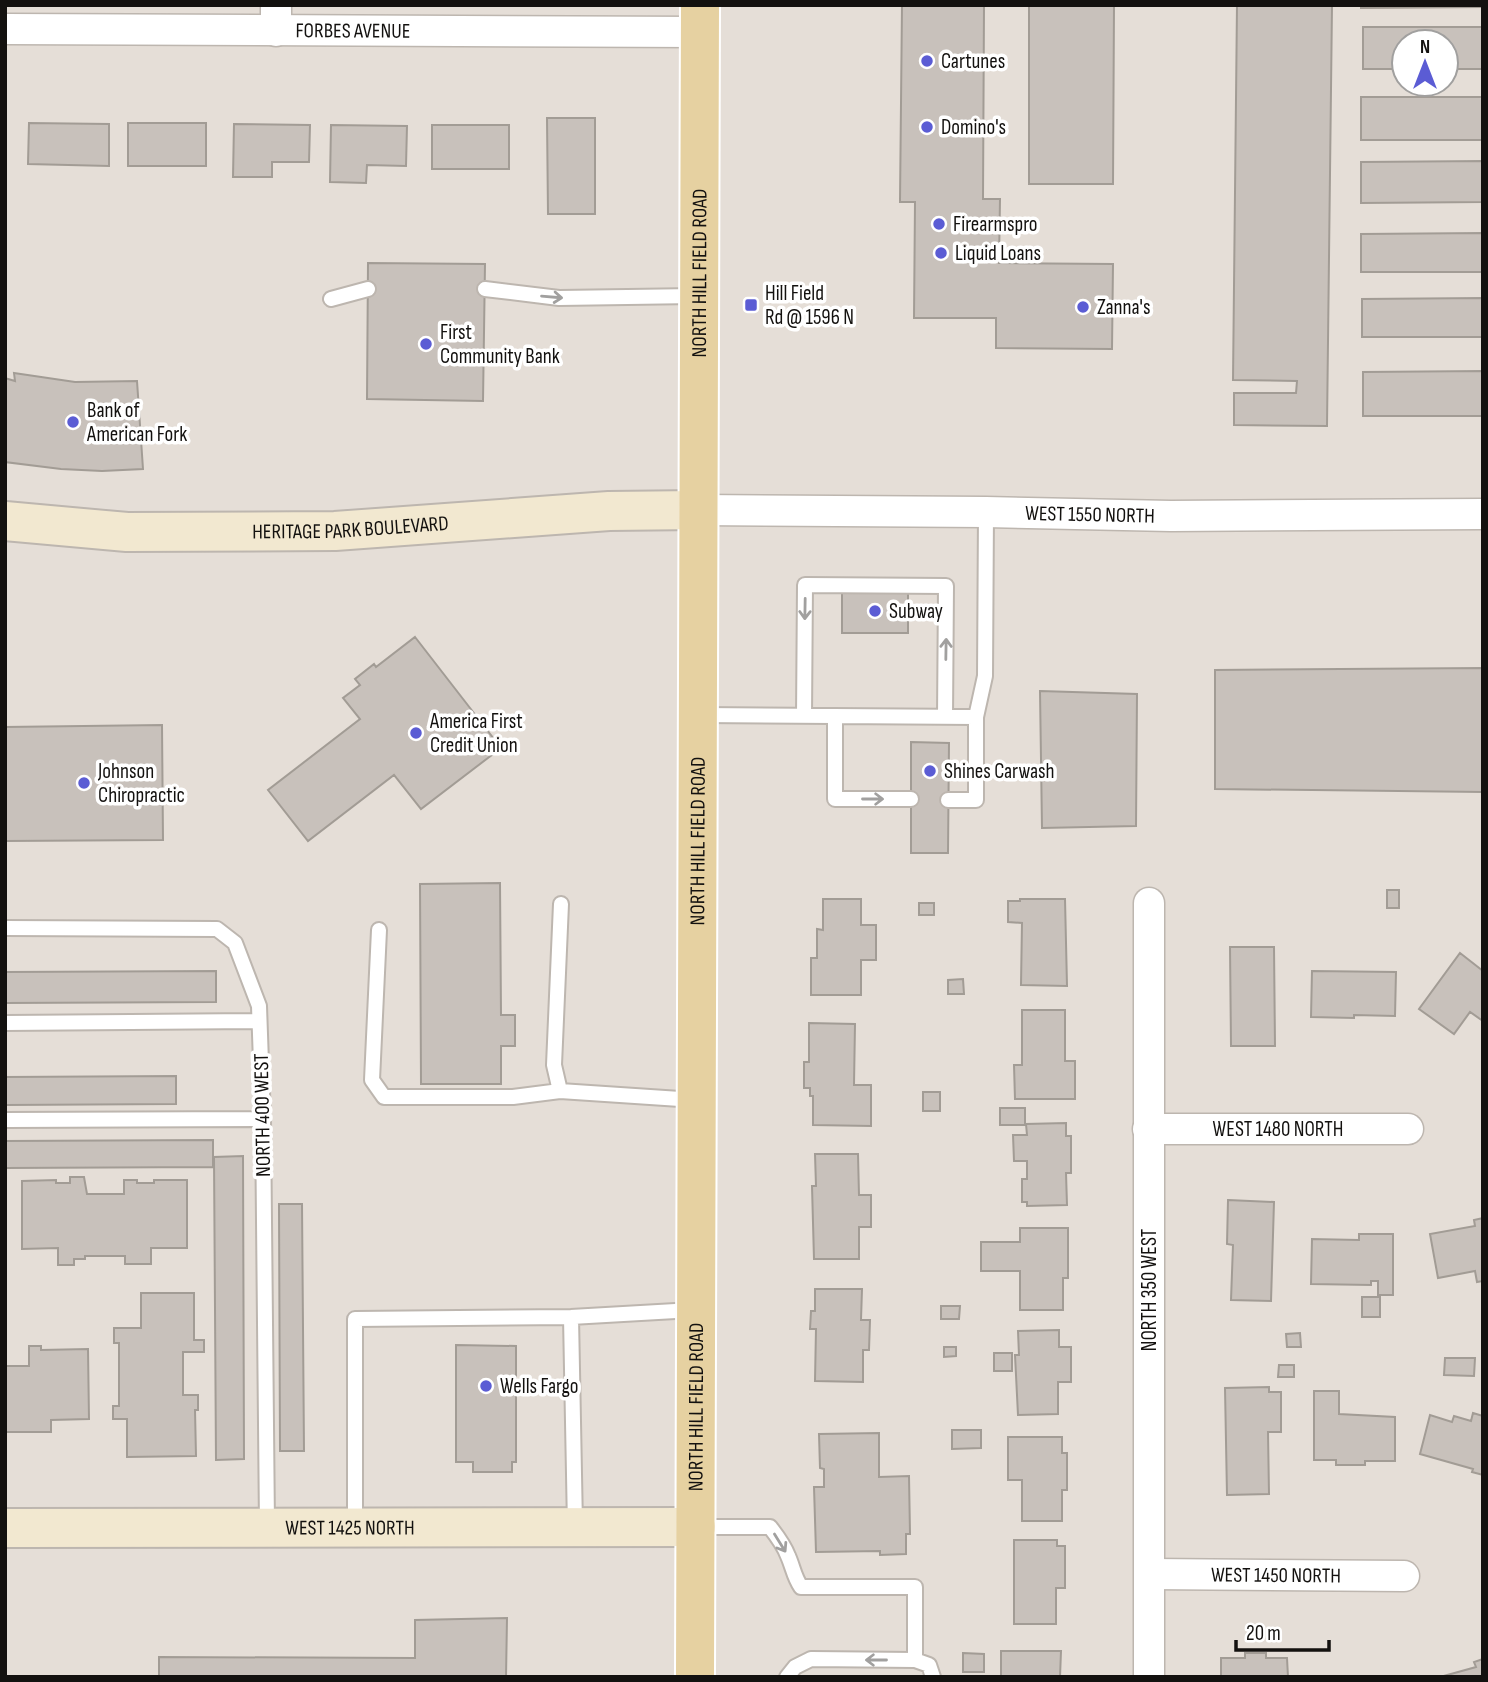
<svg xmlns="http://www.w3.org/2000/svg" width="1488" height="1682" font-family="'Sofia Sans Condensed',sans-serif">
  <style>
    .building { fill: #c8c1bb; stroke: #a29c95; stroke-width: 2 }
    .lines { fill: none; stroke-linecap: round; stroke-linejoin: round }
    .lane-casing { stroke: #bdb6af; stroke-width: 18 }
    .street-casing { stroke: #bdb6af; stroke-width: 33 }
    .secondary-casing { stroke: #bdb6af; stroke-width: 42 }
    .primary-casing { stroke: #fff; stroke-width: 42 }
    .lane { stroke: #fff; stroke-width: 14 }
    .street { stroke: #fff; stroke-width: 30 }
    .secondary { stroke: #f2e8d0; stroke-width: 38 }
    .primary { stroke: #e6d1a1; stroke-width: 38 }
    .oneway { stroke: #a1a09f }
    .poi-dot { fill: #5b5cd4; stroke: #fff; stroke-width: 2.5 }
    .labels { text-anchor: middle; stroke-width: 7; stroke-linejoin: round; paint-order: stroke }
    .street-label { font-size: 21px; fill: #13110f; stroke: #fff }
    .poi-label { font-size: 21px; fill: #13110f; stroke: #fff; text-anchor: start }
  </style>
  <rect width="100%" height="100%" fill="#e5ded7"/>
  <path class="building" d="M902 5H984L983 199H1000L999 263 1113 264 1112 349 996 348V318H914L915 202H900Z
    M1029 5H1114L1113 184H1029Z
    M1237 5H1332L1327 426 1234 425V393H1296L1297 381 1233 380Z
    M1361 5H1483V7L1361 8Z
    M1363 27H1483V69H1446V42H1404V69H1363Z
    M1361 97H1483V140H1361Z
    M547 118H595V214H548Z
    M29 123 109 124V166L28 164Z
    M128 123H206V166H128Z
    M234 124 310 125 309 162H272V177H233Z
    M331 125 407 126 406 166 367 165 366 183 330 182Z
    M432 125H509V169H432Z
    M1483 161V202L1361 203V162Z
    M1483 233V272H1361V234Z
    M368 263 485 264 483 401 367 399Z
    M1483 298V337H1362V299Z
    M1483 371V416H1363V372Z
    M14 373 75 382 137 381 143 469 102 471 61 469 5 462V378L15 381Z
    M842 590H908V633H842Z
    M415 637 501 748 421 809 394 775 308 841 268 790 360 719 343 698 360 685 355 679 374 664 376 667Z
    M1483 668V792L1215 789V670Z
    M1040 691 1137 694 1136 826 1042 828Z
    M162 725 163 840 5 841V727Z
    M911 742 949 743 948 853H911Z
    M500 883 501 1015H515V1046H501V1084H421L420 884Z
    M1387 890H1399V908H1387Z
    M823 899H861V925H876V960H861V995H811V958H817V929L823 930Z
    M1020 899H1065L1067 986 1021 985 1022 923 1008 922V901H1020Z
    M919 903H934V915H919Z
    M1230 947H1274L1275 1046H1231Z
    M1460 953 1483 971V1021L1470 1012 1454 1034 1419 1009Z
    M216 971V1002L5 1003V972Z
    M1312 971 1396 972 1395 1016 1354 1015V1018L1311 1017Z
    M963 979 964 994H948V980Z
    M1022 1010H1065V1061H1075V1099H1015L1014 1065H1022Z
    M809 1023 855 1024 854 1085H871V1126L813 1125V1096H810V1088H804V1062H809Z
    M176 1076V1104L5 1105V1077Z
    M923 1092H940V1111H923Z
    M1000 1108H1025V1125H1000Z
    M1066 1123V1136H1071V1173H1066L1067 1205 1027 1206V1202H1022V1179H1027V1161H1014L1013 1135H1027L1026 1124Z
    M213 1140V1167L5 1168V1141Z
    M815 1154H858L859 1195H871V1227H859V1259H814L812 1186H816Z
    M243 1156 244 1459 216 1460 214 1157Z
    M70 1177H84L87 1194H124V1180H137V1183H154V1180H187V1248H151V1264H125V1256H85V1259H74V1265H58V1248L22 1249V1181L56 1180V1183H70Z
    M1228 1200 1274 1202 1271 1301 1231 1300 1233 1245 1227 1244Z
    M279 1204H302L304 1451H280Z
    M1483 1218V1281L1477 1282 1475 1271 1438 1278 1430 1234 1475 1226 1474 1220Z
    M1020 1228H1068V1278H1063V1310H1020V1271H981V1242H1020Z
    M1359 1234H1393V1295H1378V1281H1371V1285L1311 1284 1312 1239 1359 1240Z
    M815 1289H862L861 1320H870L869 1350H863V1382L815 1381 816 1329H810L811 1311H815Z
    M141 1293H194V1340H204V1352H183V1395H198V1410H195L196 1456 127 1457V1419H113V1406H119V1343H114V1328H141Z
    M1362 1297H1380V1317H1362Z
    M941 1306H960L959 1319H941Z
    M1059 1330V1347H1071V1382H1058V1414L1018 1415 1015 1355H1019L1018 1331Z
    M1300 1333 1301 1347H1287L1286 1334Z
    M456 1345 516 1346V1462H512V1472H473V1462H456Z
    M29 1346H41V1350L88 1349 89 1419 51 1420V1432H5V1366H29Z
    M944 1347H956V1356L944 1357Z
    M994 1353H1012V1371H994Z
    M1445 1358H1475L1474 1376 1444 1375Z
    M1279 1365H1294V1377H1278Z
    M1269 1387V1392H1281V1432H1268L1269 1494 1227 1495 1225 1388Z
    M1314 1391H1339V1414L1395 1417V1461H1365V1465H1336V1460H1314Z
    M1473 1413 1483 1416V1475L1472 1472 1473 1469 1420 1454 1430 1415 1452 1422 1454 1416 1471 1421Z
    M952 1430H981V1448L952 1449Z
    M879 1433V1477L909 1476 910 1534H906V1554L880 1555V1551L816 1552 814 1487H824V1469L820 1468 819 1434Z
    M1008 1437H1062V1453H1067V1490H1062V1521H1022V1480H1008Z
    M1014 1540H1057V1546H1065V1588H1056V1624H1014Z
    M507 1618 506 1677H159V1657L415 1658V1620Z
    M1001 1651H1061L1060 1677H1001Z
    M963 1653 984 1654V1672H963Z
    M1245 1653H1266V1658H1287L1288 1677H1221V1658H1245Z
    M1483 1659V1677H1440L1476 1667 1474 1662Z"/>
  <g class="lines">
    <g class="lane-casing">
      <path id="lane" d="M485 289 559 298 696 296
        M331 299 368 289
        M701 715 976 717
        M804 716 805 585 946 586 945 717
        M835 717V799H911
        M948 800H976V717L985 676 986 512
        M561 904 554 1065 560 1091 695 1100
        M5 928 217 929 235 943 259 1006 263 1119 267 1526
        M379 930 372 1080 384 1097H513L560 1091
        M5 1023 259 1021
        M5 1120 263 1119
        M571 1317 575 1526
        M355 1527V1319L571 1317 693 1310
        M697 1527H770C777 1536 784 1545 788 1556 793 1567 794 1577 801 1587H915V1660L811 1659 795 1667 787 1677
        M915 1660 929 1665 933 1677"/>
    </g>
    <g class="street-casing">
      <g id="street">
        <path d="M276 5V31"/>
        <path id="s1" d="M5 29 700 32"/>
        <path id="s2" d="M698 510 986 512 1171 516 1483 514"/>
        <path id="s3" d="M1148 1129H1408"/>
        <path id="s4" d="M1150 1574 1404 1576"/>
        <path d="M1149 1677V903"/>
      </g>
    </g>
    <g class="secondary-casing">
      <g id="secondary">
        <path id="s5" d="M5 521 127 532 335 531 609 511 698 510"/>
        <path id="s6" d="M5 1528 696 1527"/>
      </g>
    </g>
    <g class="primary-casing">
      <g id="primary">
        <path id="s7" d="M695 1677 700 5"/>
      </g>
    </g>
    <use href="#lane" class="lane"/>
    <use href="#street" class="street"/>
    <use href="#secondary" class="secondary"/>
    <use href="#primary" class="primary"/>
  </g>
  <defs><path id="oneway-shaft" d="M-6 0H5M1.5-3L5.5 0L1.5 3" fill="none" stroke-width="1.6" stroke-linecap="round" stroke-linejoin="round" transform="scale(1.75)"/></defs>
  <g class="oneway">
    <use href="#oneway-shaft" transform="translate(552 297) rotate(5)"/>
    <use href="#oneway-shaft" transform="translate(805 609) rotate(91)"/>
    <use href="#oneway-shaft" transform="translate(946 649) rotate(-89)"/>
    <use href="#oneway-shaft" transform="translate(873 799)"/>
    <use href="#oneway-shaft" transform="translate(780 1543) rotate(58)"/>
    <use href="#oneway-shaft" transform="translate(876 1660) rotate(-180)"/>
  </g>
  <g class="poi-dot">
    <circle cx="927" cy="61" r="7"/>
    <circle cx="927" cy="127" r="7"/>
    <circle cx="939" cy="224" r="7"/>
    <circle cx="941" cy="253" r="7"/>
    <rect x="744" y="298" width="14" height="14" rx="3.5"/>
    <circle cx="1083" cy="307" r="7"/>
    <circle cx="426" cy="344" r="7"/>
    <circle cx="73" cy="422" r="7"/>
    <circle cx="875" cy="611" r="7"/>
    <circle cx="416" cy="733" r="7"/>
    <circle cx="930" cy="771" r="7"/>
    <circle cx="84" cy="783" r="7"/>
    <circle cx="486" cy="1386" r="7"/>
  </g>
  <g class="labels">
    <g class="street-label">
      <text dy="7" stroke="none"><textPath href="#s1" startOffset="348">FORBES AVENUE</textPath></text>
      <text dy="7" stroke="none"><textPath href="#s7" startOffset="1404">NORTH HILL FIELD ROAD</textPath></text>
      <text dy="7" stroke="none"><textPath href="#s2" startOffset="392">WEST 1550 NORTH</textPath></text>
      <text dy="7" stroke="none"><textPath href="#s5" startOffset="346">HERITAGE PARK BOULEVARD</textPath></text>
      <text dy="7" stroke="none"><textPath href="#s7" startOffset="836">NORTH HILL FIELD ROAD</textPath></text>
      <text transform="translate(262 1115) rotate(-91)" y="7">NORTH 400 WEST</text>
      <text dy="7" stroke="none"><textPath href="#s3" startOffset="130">WEST 1480 NORTH</textPath></text>
      <text transform="translate(1149 1290) rotate(-90)" y="7">NORTH 350 WEST</text>
      <text dy="7" stroke="none"><textPath href="#s7" startOffset="270">NORTH HILL FIELD ROAD</textPath></text>
      <text dy="7" stroke="none"><textPath href="#s6" startOffset="345">WEST 1425 NORTH</textPath></text>
      <text dy="7" stroke="none"><textPath href="#s4" startOffset="126">WEST 1450 NORTH</textPath></text>
    </g>
    <g class="poi-label">
      <text x="941" y="68">Cartunes</text>
      <text x="941" y="134">Domino's</text>
      <text x="953" y="231">Firearmspro</text>
      <text x="955" y="260">Liquid Loans</text>
      <text x="765" y="300">Hill Field<tspan x="765" dy="24">Rd @ 1596 N</tspan></text>
      <text x="1097" y="314">Zanna's</text>
      <text x="440" y="339">First<tspan x="440" dy="24">Community Bank</tspan></text>
      <text x="87" y="417">Bank of<tspan x="87" dy="24">American Fork</tspan></text>
      <text x="889" y="618">Subway</text>
      <text x="430" y="728">America First<tspan x="430" dy="24">Credit Union</tspan></text>
      <text x="98" y="778">Johnson<tspan x="98" dy="24">Chiropractic</tspan></text>
      <text x="944" y="778">Shines Carwash</text>
      <text x="500" y="1393">Wells Fargo</text>
    </g>
  </g>
  <rect width="1488" height="1682" fill="none" stroke="#13110f" stroke-width="14"/>
  <g transform="translate(1425 63)"><circle r="33" fill="#ffffff" stroke="#a1a09f" stroke-width="2"/>
  <path d="M0-5L12 26L0 18L-12 26Z" fill="#5b5cd4"/>
  <text y="-10" font-size="19" font-weight="bold" text-anchor="middle" fill="#13110f">N</text>
  </g>
  <path d="M1236 1640v10h93v-10" fill="none" stroke="#13110f" stroke-width="3.5"/>
  <text x="1246" y="1640" font-size="21" fill="#13110f" stroke="#ffffff" stroke-width="5" paint-order="stroke">20 m</text>
</svg>
